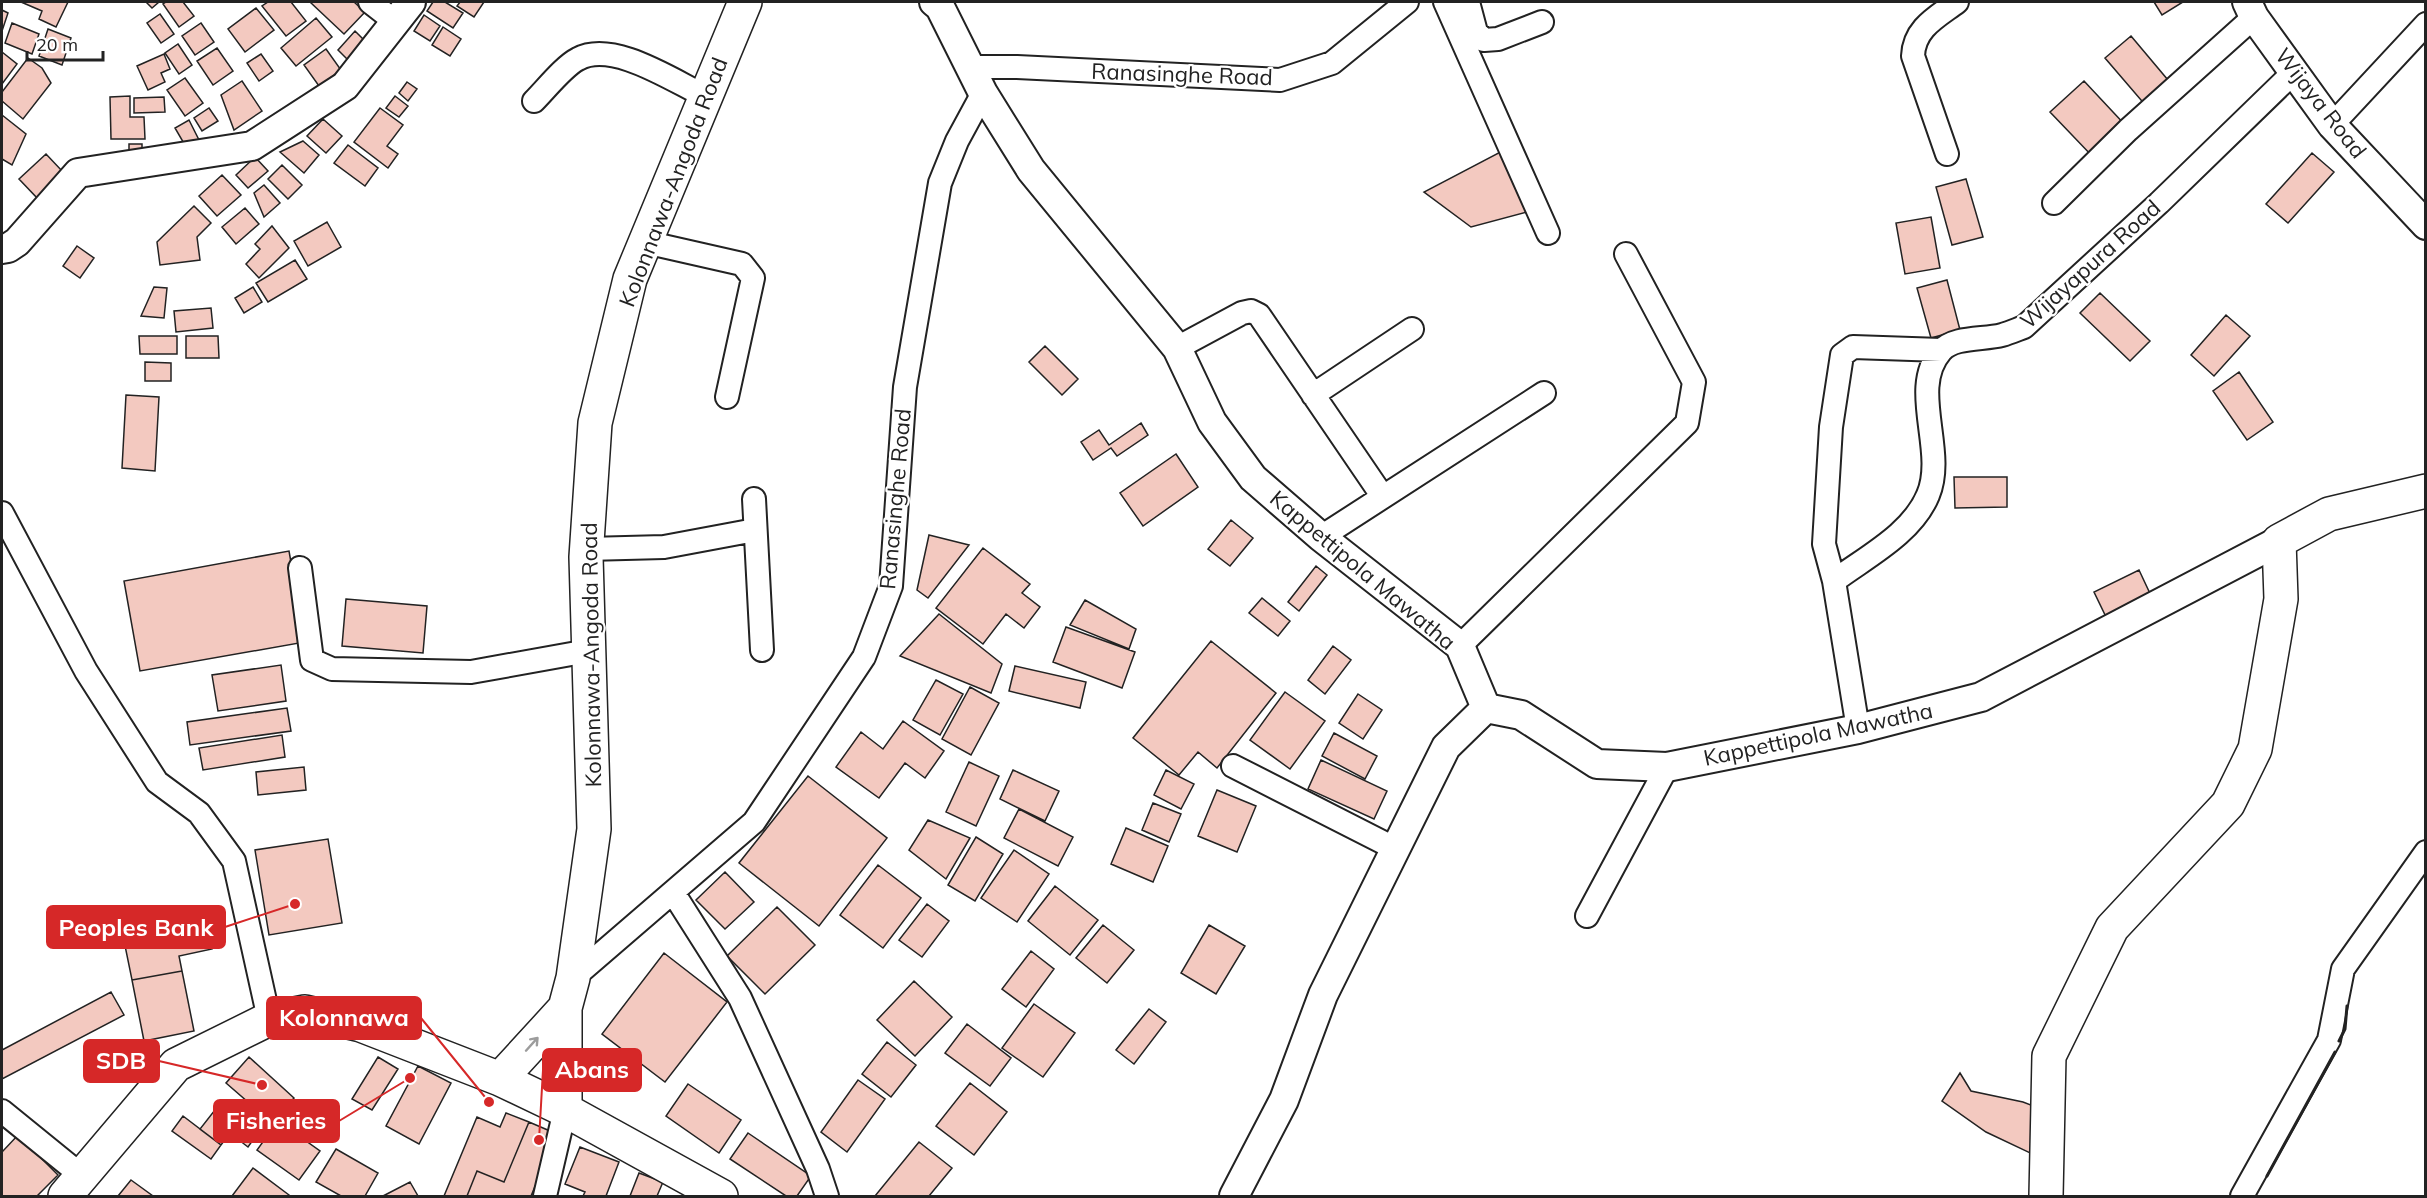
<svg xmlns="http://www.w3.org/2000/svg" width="2427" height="1198" font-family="Mulish,sans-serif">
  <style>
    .building { fill: #f3c9c0; stroke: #222; stroke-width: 1.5 }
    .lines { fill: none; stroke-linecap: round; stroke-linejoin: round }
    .minor-casing { stroke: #222; stroke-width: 26 }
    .tertiary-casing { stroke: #222; stroke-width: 32 }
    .primary-casing { stroke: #222; stroke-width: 36 }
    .minor { stroke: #fff; stroke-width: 22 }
    .tertiary { stroke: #fff; stroke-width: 28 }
    .primary { stroke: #fff; stroke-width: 33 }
    .wall { stroke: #222; stroke-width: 3 }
    .oneway { stroke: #9c9c9c }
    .labels { text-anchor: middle; stroke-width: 4.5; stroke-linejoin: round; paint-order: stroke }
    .street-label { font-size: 22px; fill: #222; stroke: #fff }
    .leader { fill: none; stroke: #d62828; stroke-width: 2 }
    .callout-dot { fill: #d62828; stroke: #fff; stroke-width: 2 }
    .callout { fill: #d62828; stroke: #d62828; stroke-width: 2 }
    .callout-label { font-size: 24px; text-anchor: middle; font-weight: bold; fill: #fff }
  </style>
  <rect width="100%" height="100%" fill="#fff"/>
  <path class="building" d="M21 2H68L56 27 39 19 42 11Z
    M146 2H159L152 8Z
    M166 2H183L194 16 179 27 163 4Z
    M268 2H291L306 21 286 36 262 6Z
    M310 2H354L365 12 344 34Z
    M433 2H445L463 13 453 28 427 11Z
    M460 2H484L474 17 457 6Z
    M2154 2H2183L2162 15Z
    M256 8 274 30 245 52 228 29Z
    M2 10 8 13 2 31Z
    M160 14 174 34 161 43 147 23Z
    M424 15 440 26 430 41 414 31Z
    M316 18 332 37 296 66 281 48Z
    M12 23 39 34 32 54 5 43Z
    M201 23 214 42 195 55 182 36Z
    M443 27 461 39 450 56 432 45Z
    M48 29 71 38 62 65 39 56Z
    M355 31 370 46 352 64 338 50Z
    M2131 36 2173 86 2147 107 2105 58Z
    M178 44 192 65 179 74 165 53Z
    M217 48 233 71 213 85 197 61Z
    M326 49 341 70 319 86 304 65Z
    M2 52 17 64 2 84Z
    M164 54 170 69 161 73 165 82 148 90 137 66Z
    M261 54 273 71 259 81 247 63Z
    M28 58 42 68 51 83 23 119 2 101V92Z
    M185 78 203 103 185 116 167 90Z
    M242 81 262 111 234 130 221 95Z
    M2084 81 2127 127 2094 158 2050 112Z
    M407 82 417 89 408 101 399 93Z
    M130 96V117H144L145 139H111L110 97Z
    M395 96 408 106 399 117 386 108Z
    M164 97 165 112 134 113V98Z
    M209 108 218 121 202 131 194 118Z
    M380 108 403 125 387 146 398 154 388 168 354 142Z
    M2 115 26 134 12 165 2 159Z
    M323 119 342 136 326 153 307 136Z
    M189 120 199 140 186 147 175 128Z
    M303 141 319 155 304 173 280 152Z
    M129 144H142V154H129Z
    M348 145 378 168 365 186 334 163Z
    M1508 148 1531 211 1471 227 1424 192Z
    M2312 153 2334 172 2288 223 2266 204Z
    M46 154 63 172 40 201 19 179Z
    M255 157 268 171 248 188 236 175Z
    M282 165 302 185 288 199 268 179Z
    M222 175 241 195 217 216 199 196Z
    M1966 179 1983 237 1952 245 1936 187Z
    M264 185 280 203 264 217 254 193Z
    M194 206 211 223 197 237 200 260 160 265 157 242Z
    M245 208 259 224 236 244 222 227Z
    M1931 217 1940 268 1905 274 1896 223Z
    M327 222 341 247 308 266 294 241Z
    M272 226 289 248 259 278 246 264 260 249 255 244Z
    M77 246 94 258 80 278 63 266Z
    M295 260 307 279 268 302 256 283Z
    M1947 280 1960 330 1931 338 1917 288Z
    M154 287 167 288 164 318 141 316Z
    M253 287 262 302 244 313 235 298Z
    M2100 293 2150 341 2130 361 2080 313Z
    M211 308 213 328 176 332 174 311Z
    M2226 315 2250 336 2214 376 2191 355Z
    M139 336H177V354H140Z
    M186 336H218L219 358H186Z
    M1045 346 1078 379 1062 395 1029 362Z
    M145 362 171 363V381H145Z
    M2239 372 2273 422 2247 440 2213 391Z
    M126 395 159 397 155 471 122 468Z
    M1141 423 1148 435 1117 456 1111 448 1093 460 1081 442 1099 430 1109 445Z
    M1176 454 1198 487 1143 526 1120 493Z
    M1954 477H2007V507L1955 508Z
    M1231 520 1253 538 1230 566 1208 549Z
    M929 535 969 545 928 598 917 590Z
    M983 548 1030 584 1022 593 1040 607 1024 628 1006 614 983 644 936 608Z
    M289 551 305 642 140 671 124 581Z
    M1316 566 1327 575 1299 611 1288 602Z
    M2139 570 2153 600 2108 621 2094 592Z
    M1262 598 1290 621 1278 636 1249 613Z
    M346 599 427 606 423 653 342 646Z
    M1085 600 1136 629 1129 649 1070 625Z
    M939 614 1002 664 991 693 900 656Z
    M1066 627 1135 652 1122 688 1053 662Z
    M1211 641 1276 693 1217 768 1198 752 1179 775 1133 738Z
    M1333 646 1351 660 1325 694 1308 680Z
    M281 665 286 701 218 711 212 675Z
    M1015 666 1086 682 1080 708 1009 691Z
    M936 680 963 694 940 735 913 720Z
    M970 687 999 703 971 755 942 739Z
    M1285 692 1325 721 1290 769 1250 740Z
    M1358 694 1382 710 1363 739 1339 723Z
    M287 708 291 731 190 745 187 722Z
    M903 721 944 751 925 778 905 763 879 798 836 767 861 732 883 749Z
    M1334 733 1377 756 1365 779 1322 756Z
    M282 735 285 757 203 770 199 748Z
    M1321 760 1387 791 1374 819 1308 789Z
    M969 762 999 776 976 826 946 812Z
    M304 767 306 790 258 795 256 772Z
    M1013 770 1059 791 1045 821 1000 799Z
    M1166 770 1194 784 1181 809 1154 795Z
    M808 776 887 838 819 926 739 863Z
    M1217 790 1256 806 1237 852 1198 836Z
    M1153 803 1181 814 1169 842 1142 830Z
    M1019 809 1073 837 1058 866 1004 838Z
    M928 820 970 838 946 879 909 850Z
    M1126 828 1168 846 1153 882 1111 864Z
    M976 837 1003 854 975 901 948 885Z
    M328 839 342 923 269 935 255 850Z
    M1014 850 1049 874 1017 922 981 898Z
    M878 865 921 898 883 948 840 915Z
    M725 872 754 902 725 929 696 900Z
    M1055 886 1098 920 1070 955 1028 921Z
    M927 904 949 921 922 957 899 940Z
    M777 907 815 945 765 994 727 956Z
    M204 910 212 949 179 956 182 971 132 980 121 926Z
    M1103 925 1134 950 1107 983 1076 958Z
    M1209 925 1245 946 1216 994 1181 973Z
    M1031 951 1054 969 1026 1007 1002 989Z
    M664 953 727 1002 665 1082 602 1034Z
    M182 971 194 1031 144 1041 132 980Z
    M914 981 952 1017 915 1056 877 1020Z
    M111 992 124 1015 2 1079V1050Z
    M1034 1004 1075 1033 1043 1077 1002 1048Z
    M1149 1009 1166 1022 1134 1064 1116 1050Z
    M967 1024 1011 1058 990 1086 945 1053Z
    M887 1042 916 1065 891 1097 862 1074Z
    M249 1057 294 1098 272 1123 226 1083Z
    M378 1057 398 1069 372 1110 352 1099Z
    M418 1066 451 1083 419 1144 386 1126Z
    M1960 1073 1971 1091 2023 1102 2044 1110 2043 1159 1986 1132 1942 1101Z
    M858 1080 885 1099 847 1152 821 1132Z
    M970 1083 1007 1112 974 1155 936 1126Z
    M688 1084 741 1120 719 1153 666 1116Z
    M222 1101 260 1130 248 1147 230 1133 221 1145 200 1129Z
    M506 1113 529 1122 504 1182 477 1171 467 1196H444L477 1117 500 1127Z
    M183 1116 221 1145 211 1159 172 1131Z
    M278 1121 320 1151 299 1180 257 1150Z
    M529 1122 557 1134 531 1196H467L477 1171 504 1182Z
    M748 1133 811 1176 797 1196H786L730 1159Z
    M18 1135 58 1175 37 1196H2V1152Z
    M919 1142 952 1168 929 1196H875Z
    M580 1147 619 1162 606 1196H583L585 1192 565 1184Z
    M336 1149 378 1173 365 1196H341L316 1182Z
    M253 1168 289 1195 288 1196H232Z
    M639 1173 663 1182 657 1196H630Z
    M131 1180 153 1196H118Z
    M410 1182 418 1196H383Z"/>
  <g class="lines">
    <g class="minor-casing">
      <path id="minor" d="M370 2 397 23
        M1445 2 1548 233
        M1468 2 1476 32 1484 40 1498 39 1542 22
        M969 67H1017L1280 80 1332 63 1407 2
        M534 101C546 89 564 66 578 59 613 40 673 81 705 96
        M2332 125 2426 24
        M1947 154 1913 56C1914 28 1937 17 1957 2
        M2054 203 2128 130 2254 17
        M645 242 742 264 753 278 727 397
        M1177 348 1242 313 1251 311 1259 315 1383 497
        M1313 395 1412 329
        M754 499 762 650
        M2 513 86 671 157 782 199 813 234 861 269 1019
        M1321 537 1544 393
        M587 549 664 547 755 530
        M300 568 312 660 332 669 471 672 588 651
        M1834 581 1824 544 1831 427 1842 355 1853 347 1941 350
        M1460 646 1687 423 1694 382 1626 254
        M1858 729 1834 581C1866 557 1912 534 1928 495 1947 450 1908 389 1941 351 1954 336 1984 340 2002 335 2009 333 2016 330 2024 327L2159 203 2295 71
        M1233 766 1394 848
        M674 894 740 998 818 1169 827 1196
        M1587 916 1667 767
        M573 978 754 822 864 657 891 586 905 387 940 183 957 141 983 93
        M2 1111 82 1176
        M545 1196 565 1110
        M2242 1196 2329 1040 2343 969 2426 852"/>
    </g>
    <g class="tertiary-casing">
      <path id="tertiary" d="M934 2 940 7 983 93 1031 170 1177 348 1212 422 1253 478 1321 537 1460 646 1486 708 1521 715 1597 764 1667 767 1858 729 1981 697 2279 541
        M2247 2 2254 17 2332 125 2426 225
        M2 249 8 248 17 242 78 173 252 146 345 86 411 2
        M1234 1196 1284 1100 1323 995 1446 747 1486 708"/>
    </g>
    <g class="primary-casing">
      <path id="primary" d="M500 1079 565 1008
        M565 1110V1008L573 978 594 829 586 557 595 423 630 279 745 2
        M65 1196 176 1065 269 1019 305 1012 361 1025 500 1079 565 1110 721 1196
        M2046 1196 2049 1056 2112 928 2228 804 2255 749 2281 599 2279 541 2329 514 2426 491"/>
    </g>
    <use href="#minor" class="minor"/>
    <use href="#tertiary" class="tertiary"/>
    <use href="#primary" class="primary"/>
    <path class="wall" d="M2339 1041 2345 1029 2347 1006
      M2267 1176 2335 1052"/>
  </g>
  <defs><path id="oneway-shaft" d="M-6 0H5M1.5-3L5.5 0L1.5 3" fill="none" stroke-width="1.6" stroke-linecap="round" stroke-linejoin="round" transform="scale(1.5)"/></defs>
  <use class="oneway" href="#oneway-shaft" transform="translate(532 1044) rotate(-48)"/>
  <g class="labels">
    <g class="street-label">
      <text transform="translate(1182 74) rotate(2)" y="8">Ranasinghe Road</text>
      <text transform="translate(2321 103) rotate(52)" y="8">Wijaya Road</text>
      <text transform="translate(673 182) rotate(-69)" y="8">Kolonnawa-Angoda Road</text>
      <text transform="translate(2090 264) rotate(-42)" y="8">Wijayapura Road</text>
      <text transform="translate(895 499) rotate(-85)" y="8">Ranasinghe Road</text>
      <text transform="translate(1363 570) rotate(40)" y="8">Kappettipola Mawatha</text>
      <text transform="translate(591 655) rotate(-91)" y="8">Kolonnawa-Angoda Road</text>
      <text transform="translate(1818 734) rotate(-12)" y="8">Kappettipola Mawatha</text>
    </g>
  </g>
  <path class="leader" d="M295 904L225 927M489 1102L421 1018M262 1085L159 1061M539 1140L543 1070M410 1078L339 1121"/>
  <g class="callout-dot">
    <circle cx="295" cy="904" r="6"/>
    <circle cx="489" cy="1102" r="6"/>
    <circle cx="262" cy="1085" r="6"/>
    <circle cx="539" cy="1140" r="6"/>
    <circle cx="410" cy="1078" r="6"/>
  </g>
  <g class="callout">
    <rect x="47" y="906" width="178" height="42" rx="6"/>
    <rect x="267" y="997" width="154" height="42" rx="6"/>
    <rect x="84" y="1040" width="75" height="42" rx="6"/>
    <rect x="543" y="1049" width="98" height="42" rx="6"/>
    <rect x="214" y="1100" width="125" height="42" rx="6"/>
  </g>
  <g class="callout-label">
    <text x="136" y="936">Peoples Bank</text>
    <text x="344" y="1026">Kolonnawa</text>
    <text x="121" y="1069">SDB</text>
    <text x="592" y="1078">Abans</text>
    <text x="276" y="1129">Fisheries</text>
  </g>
  <rect width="2427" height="1198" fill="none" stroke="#222222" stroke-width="6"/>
  <path d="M27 51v9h76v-9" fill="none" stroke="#222222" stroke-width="3"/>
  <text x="36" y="51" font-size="18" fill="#222222" stroke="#ffffff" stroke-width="4.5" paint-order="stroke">20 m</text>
</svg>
